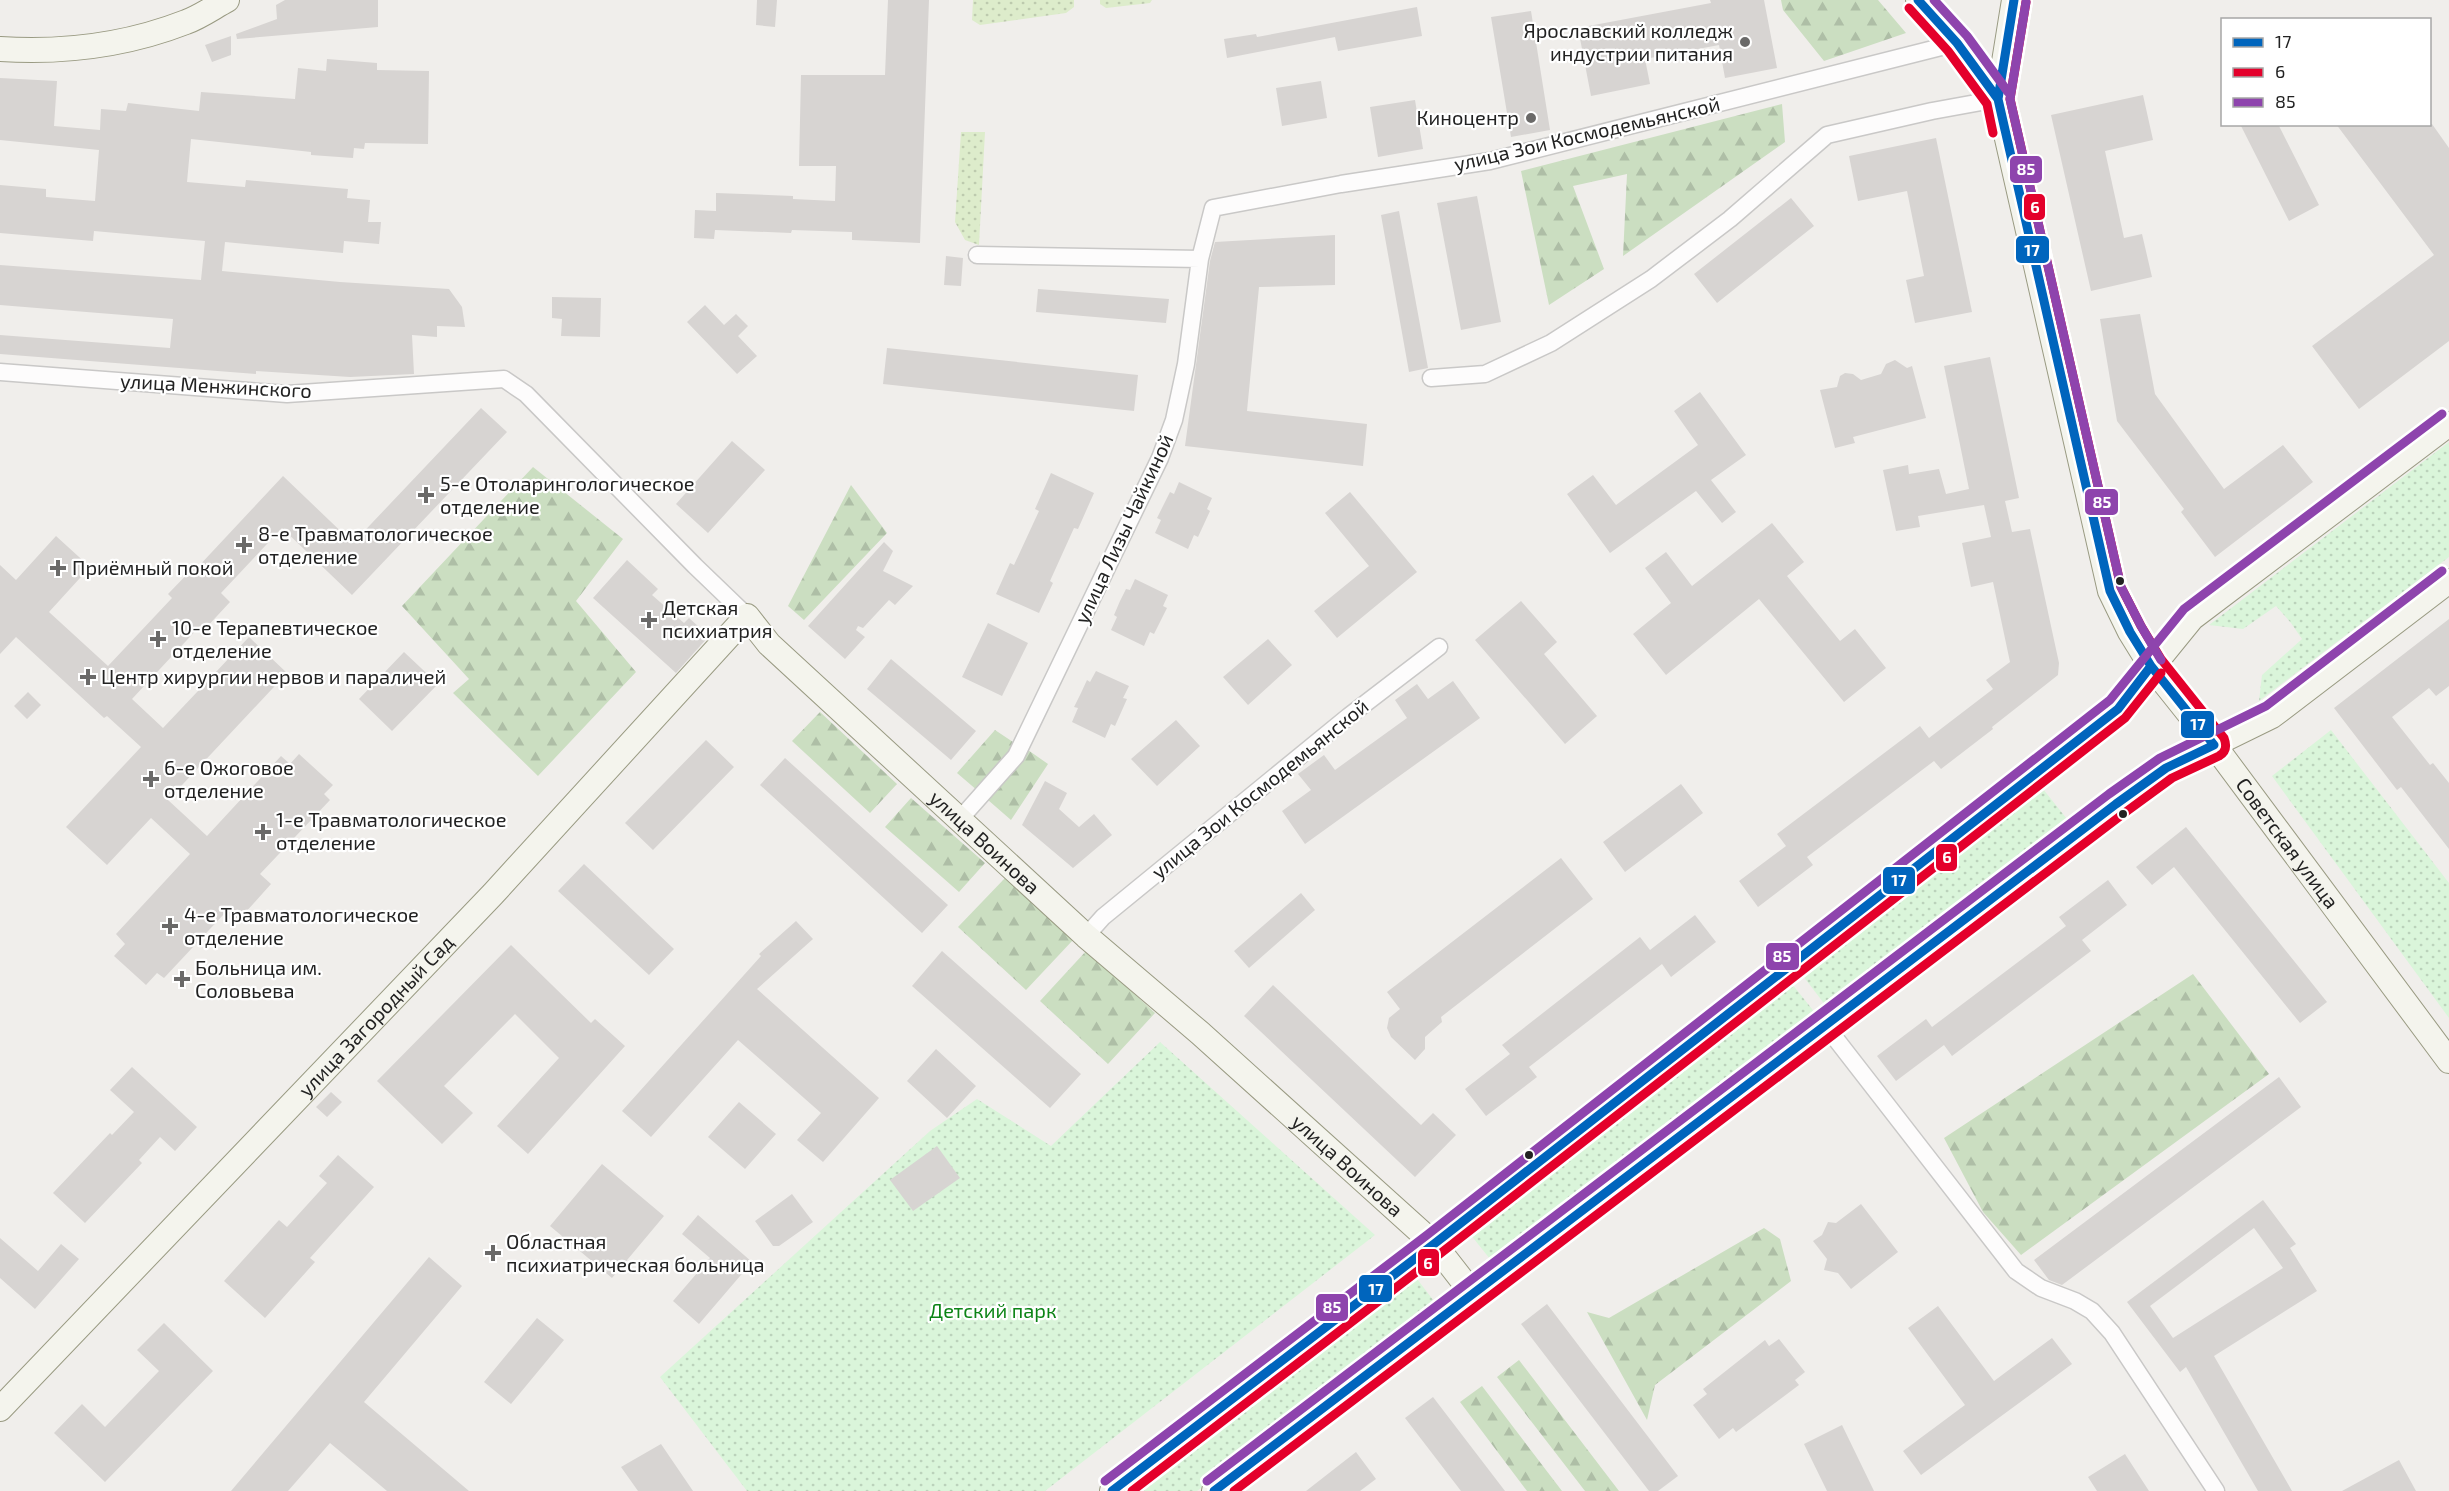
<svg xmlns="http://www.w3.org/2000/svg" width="2449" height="1491" font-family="'Exo 2',sans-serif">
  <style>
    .grass { fill: url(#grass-dots) }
    .forest { fill: url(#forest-firs) }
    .park { fill: url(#park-dots) }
    .building { fill: #d7d4d2; fill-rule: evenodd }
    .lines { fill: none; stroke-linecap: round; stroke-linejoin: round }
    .street-casing { stroke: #c9c8c7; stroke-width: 19 }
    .secondary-casing { stroke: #999a82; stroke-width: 26 }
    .street { stroke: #fdfcfc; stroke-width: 16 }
    .secondary { stroke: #f4f4ed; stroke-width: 24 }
    .bus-1-casing { stroke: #fff; stroke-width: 14 }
    .bus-2-casing { stroke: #fff; stroke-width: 14 }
    .bus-3-casing { stroke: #fff; stroke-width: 14 }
    .bus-1 { stroke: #0065bd; stroke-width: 9 }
    .bus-2 { stroke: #e4002b; stroke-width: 9 }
    .bus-3 { stroke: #8e44ad; stroke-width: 9 }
    .poi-dot { fill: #6a6968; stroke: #fff; stroke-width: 2 }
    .bus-dot { fill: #222; stroke: #fff; stroke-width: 2 }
    .labels { text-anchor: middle; stroke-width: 4.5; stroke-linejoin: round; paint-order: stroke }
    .poi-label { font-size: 20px; fill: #222; stroke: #fff; text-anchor: start }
    .street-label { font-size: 20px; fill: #222; stroke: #fff }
    .park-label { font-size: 20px; fill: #0c8416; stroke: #fff }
    .line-badge { stroke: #fff; stroke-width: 2 }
    .badge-label { font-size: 16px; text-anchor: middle; font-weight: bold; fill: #fff }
  </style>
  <defs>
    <pattern id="grass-dots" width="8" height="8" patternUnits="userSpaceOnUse" patternTransform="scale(1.5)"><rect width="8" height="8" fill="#ddeccb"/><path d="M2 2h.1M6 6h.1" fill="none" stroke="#bdcaae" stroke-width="1.8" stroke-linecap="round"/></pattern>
    <pattern id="forest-firs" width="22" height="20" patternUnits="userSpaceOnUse" patternTransform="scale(1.5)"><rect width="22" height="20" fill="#cbdec1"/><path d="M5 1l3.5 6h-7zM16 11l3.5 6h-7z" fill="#aebea6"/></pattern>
    <pattern id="park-dots" width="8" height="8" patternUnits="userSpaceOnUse" patternTransform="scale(1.5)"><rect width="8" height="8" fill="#daf5da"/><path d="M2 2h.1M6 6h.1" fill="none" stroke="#bbd2bb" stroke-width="1.8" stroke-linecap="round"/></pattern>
  </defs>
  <rect width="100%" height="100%" fill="#f0eeeb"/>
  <path class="grass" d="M973 0H1074V7L1066 13 980 25 972 20Z
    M1100 0H1152L1150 3 1106 8 1100 4Z
    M961 132H985L979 245 965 240 955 222Z"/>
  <path class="forest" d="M1781 0H1878L1906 33 1824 61 1783 10Z
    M1782 104 1785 142 1623 256 1627 174 1573 186 1604 269 1549 305 1521 171Z
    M533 467 623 539 576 601 636 672 538 776 453 693 469 679 402 606Z
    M851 485 887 533 804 620 788 606Z
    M820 712 897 784 870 813 792 741Z
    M995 730 1016 744 978 791 957 773Z
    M1028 750 1048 764 1011 820 988 800Z
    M911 798 985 863 959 892 885 827Z
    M1006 877 1073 940 1026 990 958 927Z
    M1087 950 1155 1013 1108 1064 1040 1001Z
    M2193 974 2269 1074 2021 1255 1983 1212 1944 1138Z
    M1764 1228 1780 1239 1791 1281 1655 1385 1647 1420 1587 1312 1609 1318Z
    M1519 1360 1619 1491H1585L1497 1377Z
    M1482 1386 1562 1491H1527L1460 1402Z"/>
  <path class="park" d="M2449 442V557L2259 701 2262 675 2302 639 2291 623 2276 606 2243 629 2209 625Z
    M2331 730 2449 883V1018L2272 776Z
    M2043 789 2067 819 1826 1006 1803 976Z
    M1792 984 1816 1014 1494 1264 1470 1234Z
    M1160 1042 1375 1235 1045 1491H747L660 1377 930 1131 977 1099 1051 1146Z
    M1414 1275 1437 1305 1197 1491H1135Z"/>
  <path class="building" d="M285 0H378V27L237 39 236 34 277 19 276 5Z
    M757 0H777L775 27 756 25Z
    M888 0H929L920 243 852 240V232L792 230 791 233 715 230 714 239 694 238 695 210 716 211V193L793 196V199L835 201 836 166H799L801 75H885Z
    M1710 0H1764L1777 68 1725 78 1719 45 1645 59 1650 84 1591 96 1578 28 1711 3Z
    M1417 7 1422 36 1338 51 1335 37 1227 58 1224 39 1256 34 1257 37Z
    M1531 11 1550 130 1511 137 1491 17Z
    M231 36V55L212 62 205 45Z
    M327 59 377 63V70L429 71 428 144 365 143 364 149 354 148 353 158 311 155V152L191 139 187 182 245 187 246 180 348 189 347 198 370 200 368 222H381L379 244 344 241 343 253 225 242 222 271 340 282 449 289 462 307 465 327 437 326V337L412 335 414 374 350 377 256 371V374L0 354V335L170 348 173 319 0 305V265L201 280 205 241 94 231 93 241 0 233V185L46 189V197L95 201 99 150 0 140V78L57 81 54 126 100 130 101 109 126 111 128 103 199 111 201 92 295 99 298 68 326 71Z
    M1321 81 1327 118 1282 126 1276 88Z
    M2143 95 2153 140 2105 151 2124 238 2142 234 2152 277 2091 291 2051 115Z
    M1415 100 1423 149 1378 157 1370 107Z
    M2240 124H2278L2319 205 2289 221Z
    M2336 124H2432L2449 148V341L2359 409 2312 346 2434 255Z
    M1936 138 1972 312 1915 323 1906 280 1924 276 1907 191 1858 201 1849 156Z
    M1477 196 1501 322 1461 330 1437 203Z
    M1791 198 1814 226 1717 303 1694 274Z
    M1399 211 1428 368 1409 372 1381 215Z
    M1335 235V285L1259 287 1247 411 1367 424 1363 466 1185 446 1210 261 1215 242Z
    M946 256 963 258 961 286 944 285Z
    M1038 289 1169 299 1166 323 1036 312Z
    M552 297 601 298 600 337 561 336 562 319 552 318Z
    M705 305 724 325 736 314 748 326 738 336 757 356 737 374 687 322Z
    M2140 314 2155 394 2224 489 2283 445 2313 482 2215 557 2181 512 2184 509 2117 421 2100 319Z
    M887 348 1138 375 1134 411 883 384Z
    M1990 357 2019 498 2005 501 2012 532 2030 529 2059 663 2058 675 1992 727 1993 729 1941 769 1934 761 1807 857 1813 865 1758 907 1739 881 1786 846 1777 834 1920 726 1929 738 1993 689 1986 680 2010 662 1993 582 1971 587 1962 543 1991 537 1984 505 1918 516 1920 527 1896 531 1883 470 1908 465 1909 474 1939 469 1946 494 1969 489 1944 366Z
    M1895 360 1907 368 1912 366 1926 418 1853 437 1855 443 1835 448 1820 390 1837 387 1840 376 1845 373 1853 374 1861 380 1881 374 1886 364Z
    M1700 392 1746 455 1711 480 1736 512 1722 523 1696 491 1610 553 1567 494 1593 475 1616 505 1698 445 1674 411Z
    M481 408 507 432 352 595 282 528 221 593 230 602 204 630 200 626 132 699 163 728 249 637 287 673 168 800 207 836 281 756 290 764 299 754 333 785 324 794 330 800 260 874 271 884 235 924 224 914 164 978 157 973 146 985 114 956 125 944 116 934 190 854 151 818 107 865 66 827 141 747 107 716 104 718 16 637 0 654V565L16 580 56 536 90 567 49 612 108 666 172 598 168 594 195 566 197 568 283 476 353 543Z
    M732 441 765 470 708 533 676 504Z
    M1051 473 1094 493 1078 529 1074 528 1050 581 1053 583 1039 613 996 594 1010 563 1014 565 1039 511 1035 509Z
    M1179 482 1212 498 1207 509 1210 511 1198 537 1194 535 1188 549 1155 533 1161 520 1157 518 1170 492 1174 494Z
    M1350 492 1417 572 1337 638 1314 611 1369 566 1325 513Z
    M1772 523 1804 562 1787 576 1840 641 1855 629 1886 668 1844 702 1759 599 1666 675 1633 634 1671 603 1645 568 1666 552 1692 586Z
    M884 542 893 551 883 571 913 586 895 605 889 600 863 628 858 626 856 630 865 637 845 659 808 626Z
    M627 560 658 589 652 595 684 623 689 618 709 636 676 673 593 598Z
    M1135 579 1168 595 1163 606 1167 608 1154 634 1150 632 1144 646 1111 630 1117 617 1114 615 1120 601 1126 589 1130 590Z
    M1521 601 1557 642 1544 654 1597 716 1565 744 1475 640Z
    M2449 619V686L2436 696 2429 688 2392 717 2430 765 2433 763 2449 783V849L2401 787 2397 790 2334 708Z
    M988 623 1028 643 1002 696 962 677Z
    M1268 639 1292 665 1248 705 1223 677Z
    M404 652 438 684 392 731 359 699Z
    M891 659 976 731 951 760 867 689Z
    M1096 671 1129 686 1123 698 1127 699 1115 726 1111 724 1105 738 1072 722 1078 708 1074 707 1081 693 1087 680 1090 682Z
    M1453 681 1480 718 1305 844 1282 811 1311 790 1298 774 1324 755 1335 770 1407 718 1395 700 1417 684 1428 699Z
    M28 692 41 705 27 719 14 706Z
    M1176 720 1200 746 1157 786 1131 759Z
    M706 740 734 767 653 850 625 823Z
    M785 758 948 905 922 933 760 785Z
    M1045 781 1067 793 1059 809 1079 827 1094 814 1112 835 1073 868 1022 825Z
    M1681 784 1703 813 1625 872 1603 842Z
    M2186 827 2327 1002 2300 1023 2174 867 2152 885 2136 867Z
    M1561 858 1593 899 1441 1017 1442 1022 1425 1037V1049L1415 1060 1391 1037 1387 1028 1389 1018 1400 1009 1387 992Z
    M584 864 674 949 649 975 558 891Z
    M2108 880 2127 905 2082 940 2091 951 1952 1056 1944 1045 1896 1081 1877 1056 1926 1019 1932 1027 2066 926 2059 917Z
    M1301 893 1315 910 1249 968 1234 951Z
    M1695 915 1716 942 1671 977 1662 964 1529 1067 1537 1077 1486 1116 1465 1089 1510 1054 1502 1045 1640 937 1650 950Z
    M796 921 813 939 757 989 879 1098 823 1162 797 1140 821 1113 738 1040 651 1137 622 1111 761 956 759 954Z
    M511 945 591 1023 595 1019 625 1046 528 1154 497 1126 559 1058 515 1014 444 1086 473 1113 442 1144 377 1081Z
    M942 951 1081 1074 1050 1108 912 986Z
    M1273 985 1421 1125 1433 1113 1456 1135 1415 1177 1244 1016Z
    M936 1049 976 1086 947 1118 907 1081Z
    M132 1067 197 1127 175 1151 160 1137 139 1160 142 1163 85 1223 53 1193 110 1133 112 1135 134 1112 110 1090Z
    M2279 1077 2301 1107 2062 1285 2049 1280 2034 1260Z
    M331 1092 342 1102 327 1117 316 1107Z
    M739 1102 776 1134 745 1169 708 1137Z
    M937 1146 960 1178 913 1211 890 1180Z
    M338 1155 374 1187 310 1258 315 1262 265 1318 224 1281 279 1220 287 1227 327 1183 319 1176Z
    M602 1164 664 1216 612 1278 550 1226Z
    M792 1194 813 1222 779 1246H773L755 1221Z
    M2263 1200 2296 1244 2290 1248 2317 1291 2214 1356 2292 1491H2258L2186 1367 2180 1372 2127 1302ZM2254 1228 2283 1268 2173 1338 2150 1306Z
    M1861 1204 1898 1252 1851 1289 1838 1273 1824 1270 1827 1259 1813 1241 1822 1235 1828 1222 1836 1223Z
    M698 1215 752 1262 699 1324 673 1301 710 1258 682 1234Z
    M0 1238 38 1271 61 1244 79 1259 35 1309 0 1278Z
    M429 1257 462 1286 364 1402 469 1491H387L330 1443 288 1491H231Z
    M1547 1304 1678 1476 1658 1491H1649L1521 1324Z
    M1938 1306 1994 1381 2052 1338 2072 1364 1921 1475 1903 1451 1965 1405 1908 1328Z
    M537 1318 564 1340 511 1404 484 1382Z
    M164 1323 213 1371 105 1482 54 1433 82 1404 105 1427 159 1371 137 1350Z
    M1779 1339 1805 1372 1795 1380 1799 1385 1736 1432 1733 1428 1719 1439 1693 1405 1707 1394 1703 1389 1765 1340 1769 1346Z
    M1433 1397 1505 1491H1461L1405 1418Z
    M1842 1425 1874 1491H1827L1804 1444Z
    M661 1444 693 1491H638L621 1467Z
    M1356 1452 1376 1479 1360 1491H1306Z
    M2125 1454 2149 1491H2097L2088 1477Z
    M2399 1460 2416 1491H2342Z"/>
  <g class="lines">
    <g class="street-casing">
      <path id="street" d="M977 255 1200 259
        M0 372 287 394 504 379 526 394 695 566 747 616
        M1431 378 1485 374 1551 343 1651 279 1730 219 1827 135 1932 111 1998 99
        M960 819 1016 756 1160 458 1174 420 1186 364 1200 259 1213 208 1341 184 1490 161 1957 43
        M1086 936 1103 917 1349 716 1439 647
        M1825 1025 2016 1271 2041 1288 2075 1301 2092 1311 2112 1333 2216 1491"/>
    </g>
    <g class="secondary-casing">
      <g id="secondary">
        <path d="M1918 0 1957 43 1998 99"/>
        <path id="s1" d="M2014 0 1998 99 2110 591 2130 632 2151 666 2214 745 2449 1061"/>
        <path d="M0 49C63 53 127 45 186 22 200 17 214 7 227 0"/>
        <path id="s2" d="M0 1409 493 894 747 616 769 644 1086 936 1200 1033 1434 1244 1473 1294"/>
        <path d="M1112 1491 1434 1244 2118 709 2192 618 2449 424"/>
        <path d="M1214 1491 2116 804 2166 768 2272 716 2449 581"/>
      </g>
    </g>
    <use href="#street" class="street"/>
    <use href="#secondary" class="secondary"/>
    <g class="bus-1-casing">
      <path id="bus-1" d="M1918 0 1957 43 1998 99 2005 130
        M1112 1491 1434 1244 2118 709 2151 666
        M1214 1491 2116 804 2166 768 2214 745 2151 666 2130 632 2110 591 1998 99 2014 0"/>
    </g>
    <g class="bus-2-casing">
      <path id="bus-2" d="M1909 8 1948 51 1987 104 1993 133
        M1132 1491 1441 1253 2125 718 2161 673
        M1234 1491 2123 814 2172 778 2219 756C2226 752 2227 746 2224 738L2161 659 2141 626 2121 587 2010 99 2026 2"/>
    </g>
    <g class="bus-3-casing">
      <path id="bus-3" d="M1934 0 1967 36 2008 92
        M2026 2 2010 99 2121 587 2141 626 2161 660
        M1105 1481 1427 1235 2110 700 2184 609 2442 414
        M1207 1481 2109 794 2160 758 2266 706 2442 571"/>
    </g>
    <use href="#bus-1" class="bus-1"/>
    <use href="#bus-2" class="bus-2"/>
    <use href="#bus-3" class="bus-3"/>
  </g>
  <g class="poi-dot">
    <circle cx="1745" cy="42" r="6"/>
    <circle cx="1531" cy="118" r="6"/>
    <path d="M423 486h6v6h6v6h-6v6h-6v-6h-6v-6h6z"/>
    <path d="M241 536h6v6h6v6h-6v6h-6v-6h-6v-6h6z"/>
    <path d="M55 559h6v6h6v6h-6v6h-6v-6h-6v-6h6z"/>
    <path d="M646 611h6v6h6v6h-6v6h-6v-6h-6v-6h6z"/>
    <path d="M155 630h6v6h6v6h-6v6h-6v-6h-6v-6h6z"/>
    <path d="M85 668h6v6h6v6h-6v6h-6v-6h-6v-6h6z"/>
    <path d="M148 770h6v6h6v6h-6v6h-6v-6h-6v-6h6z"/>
    <path d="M260 823h6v6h6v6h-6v6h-6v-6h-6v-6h6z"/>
    <path d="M167 917h6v6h6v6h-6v6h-6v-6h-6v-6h6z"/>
    <path d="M179 970h6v6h6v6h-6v6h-6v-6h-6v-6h6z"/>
    <path d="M490 1244h6v6h6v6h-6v6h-6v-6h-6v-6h6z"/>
  </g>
  <g class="bus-dot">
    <circle cx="2120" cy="581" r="5"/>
    <circle cx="2123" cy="814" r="5"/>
    <circle cx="1529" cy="1155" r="5"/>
  </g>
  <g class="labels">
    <g class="poi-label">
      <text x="1733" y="38" text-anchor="end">Ярославский колледж<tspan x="1733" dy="23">индустрии питания</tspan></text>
      <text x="1519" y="125" text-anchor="end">Киноцентр</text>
      <text x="440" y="491">5-е Отоларингологическое<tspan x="440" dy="23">отделение</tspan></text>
      <text x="258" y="541">8-е Травматологическое<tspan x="258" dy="23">отделение</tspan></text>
      <text x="72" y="575">Приёмный покой</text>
      <text x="662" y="615">Детская<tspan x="662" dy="23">психиатрия</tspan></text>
      <text x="172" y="635">10-е Терапевтическое<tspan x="172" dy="23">отделение</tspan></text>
      <text x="101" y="684">Центр хирургии нервов и параличей</text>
      <text x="164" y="775">6-е Ожоговое<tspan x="164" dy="23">отделение</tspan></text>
      <text x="276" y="827">1-е Травматологическое<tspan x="276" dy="23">отделение</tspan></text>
      <text x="184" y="922">4-е Травматологическое<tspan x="184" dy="23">отделение</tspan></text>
      <text x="195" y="975">Больница им.<tspan x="195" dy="23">Соловьева</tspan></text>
      <text x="506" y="1249">Областная<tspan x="506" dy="23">психиатрическая больница</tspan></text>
    </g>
    <g class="street-label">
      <text transform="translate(1587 134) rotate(-13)" y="7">улица Зои Космодемьянской</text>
      <text transform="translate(216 386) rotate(3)" y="7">улица Менжинского</text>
      <text transform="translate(1124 529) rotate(-65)" y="7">улица Лизы Чайкиной</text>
      <text transform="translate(1260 789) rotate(-39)" y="7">улица Зои Космодемьянской</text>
      <text dy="7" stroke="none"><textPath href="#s2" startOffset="1418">улица Воинова</textPath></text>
      <text dy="7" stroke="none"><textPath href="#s1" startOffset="914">Советская улица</textPath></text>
      <text dy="7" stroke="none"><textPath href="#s2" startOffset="544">улица Загородный Сад</textPath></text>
      <text dy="7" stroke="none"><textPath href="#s2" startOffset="1904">улица Воинова</textPath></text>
    </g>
    <g class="park-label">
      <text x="993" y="1318">Детский парк</text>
    </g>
  </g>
  <g class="line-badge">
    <rect x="2009" y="155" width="34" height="29" rx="6" fill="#8e44ad"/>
    <rect x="2023" y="193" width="23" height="28" rx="6" fill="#e4002b"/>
    <rect x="2015" y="235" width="35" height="29" rx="6" fill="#0065bd"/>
    <rect x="2084" y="488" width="35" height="28" rx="6" fill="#8e44ad"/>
    <rect x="2180" y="710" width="35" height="29" rx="6" fill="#0065bd"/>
    <rect x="1935" y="843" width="23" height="29" rx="6" fill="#e4002b"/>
    <rect x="1882" y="866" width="34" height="29" rx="6" fill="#0065bd"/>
    <rect x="1765" y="942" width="35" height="29" rx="6" fill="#8e44ad"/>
    <rect x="1417" y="1248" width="23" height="29" rx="6" fill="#e4002b"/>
    <rect x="1358" y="1274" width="35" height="29" rx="6" fill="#0065bd"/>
    <rect x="1315" y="1293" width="34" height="29" rx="6" fill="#8e44ad"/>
  </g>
  <g class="badge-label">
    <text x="2026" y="175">85</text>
    <text x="2035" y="213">6</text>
    <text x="2032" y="256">17</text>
    <text x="2102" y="508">85</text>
    <text x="2198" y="730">17</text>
    <text x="1947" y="863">6</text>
    <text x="1899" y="886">17</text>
    <text x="1782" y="962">85</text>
    <text x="1428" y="1269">6</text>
    <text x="1376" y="1295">17</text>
    <text x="1332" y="1313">85</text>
  </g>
  <rect x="2221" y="18" width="210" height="108" fill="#ffffff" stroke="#a7a7a7" stroke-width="1.5"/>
  <rect x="2233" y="38" width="30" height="9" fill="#0065bd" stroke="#a7a7a7" stroke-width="1.5"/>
  <text x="2275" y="48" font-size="18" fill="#222222">17</text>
  <rect x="2233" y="68" width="30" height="9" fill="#e4002b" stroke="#a7a7a7" stroke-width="1.5"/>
  <text x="2275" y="78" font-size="18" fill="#222222">6</text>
  <rect x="2233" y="98" width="30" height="9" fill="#8e44ad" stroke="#a7a7a7" stroke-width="1.5"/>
  <text x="2275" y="108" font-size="18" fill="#222222">85</text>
</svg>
